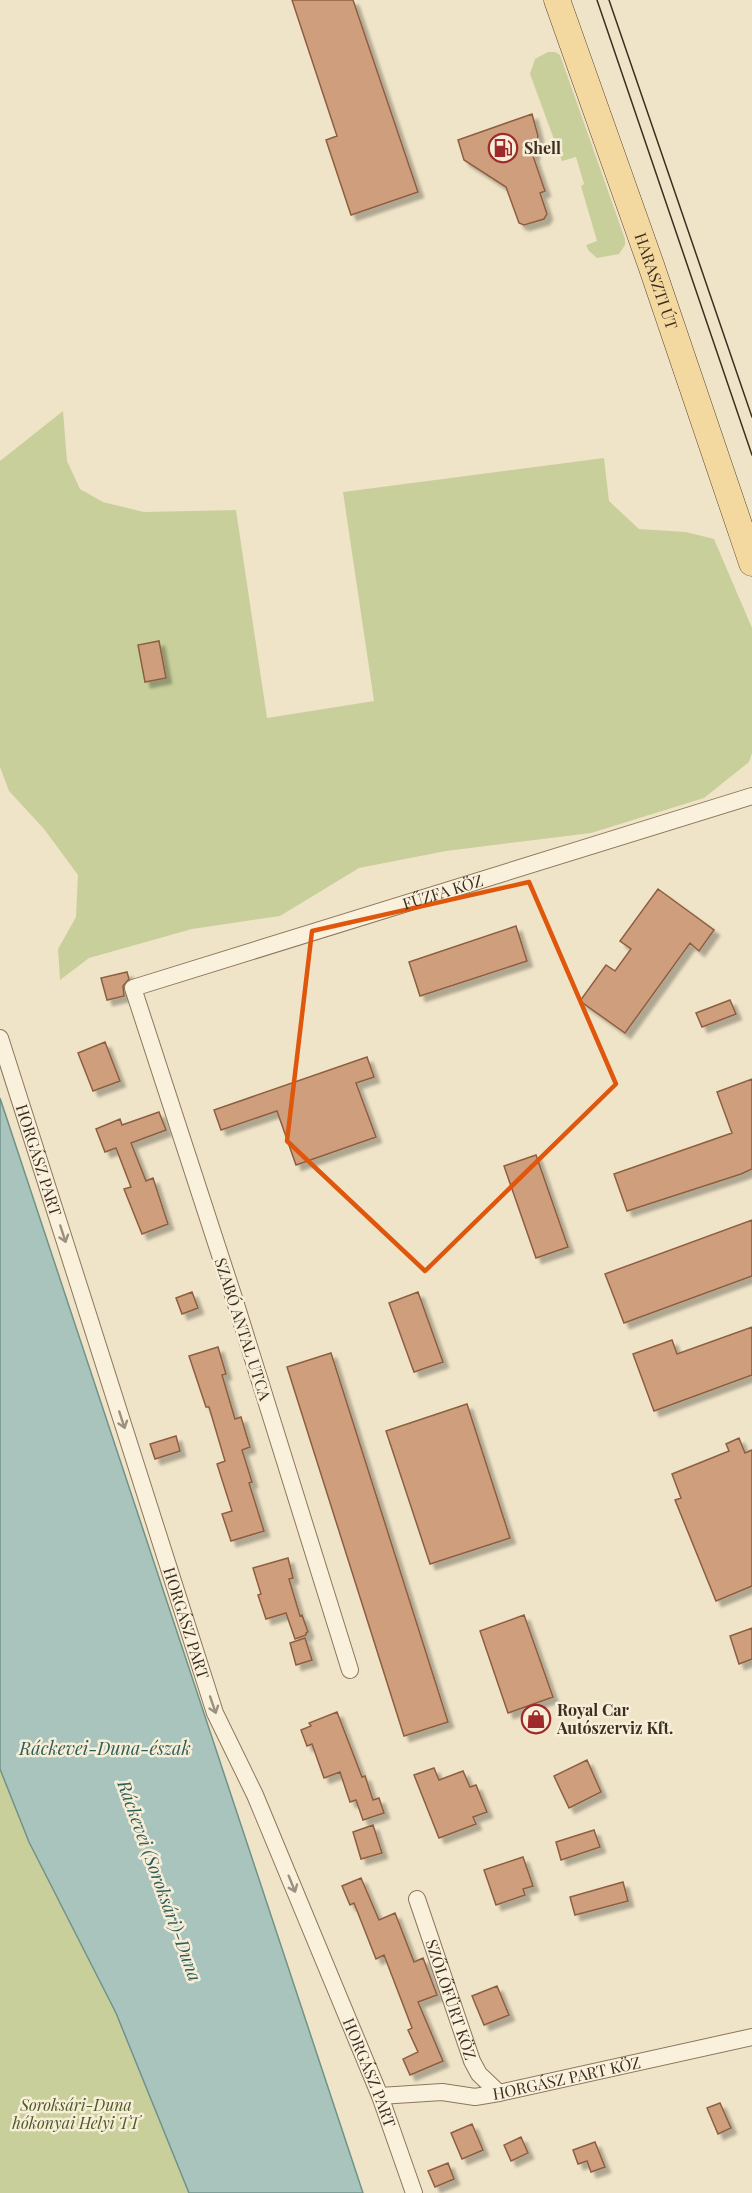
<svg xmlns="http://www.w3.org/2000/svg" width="752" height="2193" font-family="'Playfair Display',serif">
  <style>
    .green { fill: #c9cf9b }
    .water { fill: #a9c4bc; stroke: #6f938a; stroke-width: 1.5 }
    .building { fill: #cf9f7d; stroke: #8d5f41; stroke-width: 1.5; filter: url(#shadow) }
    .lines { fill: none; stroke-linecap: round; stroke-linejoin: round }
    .street-casing { stroke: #8d765c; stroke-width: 18 }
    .primary-casing { stroke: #5b4430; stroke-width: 27 }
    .street { stroke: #faf1dc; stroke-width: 16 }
    .primary { stroke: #f3d9a0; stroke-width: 26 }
    .tram { stroke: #3d2e20; stroke-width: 1.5 }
    .oneway { stroke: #9c907e }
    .marked { fill: none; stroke: #df570d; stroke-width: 4.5; stroke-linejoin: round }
    .labels { text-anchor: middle; stroke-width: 5; stroke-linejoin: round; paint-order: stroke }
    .poi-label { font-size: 16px; font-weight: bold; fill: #3d2e20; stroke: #f7eed8; text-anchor: start }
    .street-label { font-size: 16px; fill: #3d2e20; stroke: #f7eed8 }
    .park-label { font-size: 16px; font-style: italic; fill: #4d5a26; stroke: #f7eed8 }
    .water-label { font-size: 18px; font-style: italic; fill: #2f5d5a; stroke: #f7eed8 }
  </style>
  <defs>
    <filter id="shadow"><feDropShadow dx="5.5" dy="5.5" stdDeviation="1.5" flood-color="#0004"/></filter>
  </defs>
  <rect width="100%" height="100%" fill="#f0e4c8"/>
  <path class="green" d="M548 52H555L560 55 625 239V245L619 254 597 258 589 251 586 245 597 241 581 186 584 184 576 157 562 161 530 74 535 59Z
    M63 411 67 461 80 489 103 502 144 512 236 510 267 718 374 701 343 492 604 458 609 501 639 529 686 532 714 539 752 628V753L749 762 704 798 591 833 446 851 359 868 280 916 192 929 89 958 60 980 58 949 76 917 78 875 44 829 9 791 0 767V461Z
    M0 1769 29 1842 116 2013 189 2193H0Z"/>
  <path class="water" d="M0 1098 363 2193H189L116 2013 29 1842 0 1769Z"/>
  <path class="building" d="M292 0H353L418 192 351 215 326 140 337 136Z
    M532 114 538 136 533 156 545 191 540 193 547 214 544 219 524 225 519 223 506 187 464 160 458 140Z
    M159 641 166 678 145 682 138 645Z
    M658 889 714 930 699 951 690 943 625 1033 580 1001 606 965 615 971 631 949 620 941Z
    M516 926 527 961 420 996 409 962Z
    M127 972 129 979 123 986 124 996 107 1000 101 978Z
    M730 1000 736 1014 702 1027 696 1013Z
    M105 1042 120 1081 93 1091 78 1053Z
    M367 1057 374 1077 356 1083 376 1137 296 1165 277 1111 221 1130 214 1110Z
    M752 1079V1169L741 1174 627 1211 614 1174 732 1133 717 1092Z
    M159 1112 166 1130 131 1143 146 1181 153 1178 168 1224 142 1234 124 1189 131 1187 116 1148 105 1152 96 1129 120 1119 122 1125Z
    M536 1155 568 1247 536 1258 504 1166Z
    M752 1220V1276L624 1323 605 1274Z
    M192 1292 198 1308 182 1314 176 1298Z
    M418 1292 443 1362 414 1372 389 1303Z
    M752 1327V1375L654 1411 633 1354 672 1340 677 1354Z
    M218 1347 226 1374 222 1375 235 1419 241 1417 250 1447 242 1450 252 1482 249 1483 264 1531 231 1541 222 1514 232 1511 217 1464 225 1461 209 1407H206L189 1356Z
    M331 1353 448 1722 404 1736 287 1367Z
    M467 1404 510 1538 430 1564 386 1431Z
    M176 1436 180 1451 155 1459 150 1444Z
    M739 1438 745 1453 752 1450V1586L716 1601 675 1500 681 1498 672 1474 729 1451 726 1444Z
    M288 1558 293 1578 289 1579 300 1616 302 1615 308 1632 306 1633V1635L295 1639 286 1613 266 1619 258 1595 261 1594 253 1568Z
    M524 1615 553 1697 508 1713 480 1631Z
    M752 1628V1659L739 1664 730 1636Z
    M305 1638 312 1660 296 1665 290 1643Z
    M337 1712 362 1777 365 1776 373 1800 379 1798 384 1813 363 1820 356 1800 350 1802 340 1772 324 1778 312 1744 307 1746 301 1730 311 1726 309 1723Z
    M587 1760 601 1792 569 1808 554 1776Z
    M434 1768 439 1780 463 1771 470 1787 476 1785 487 1812 473 1817 476 1824 439 1838 414 1775Z
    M373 1825 382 1853 361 1859 353 1832Z
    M594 1830 600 1847 561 1860 556 1842Z
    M523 1857 533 1886 523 1889 525 1895 496 1905 484 1870Z
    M361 1878 379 1920 395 1913 414 1962 423 1958 437 1995 418 2002 443 2061 410 2075 403 2059 418 2052 408 2030 412 2028 384 1955 376 1959 354 1903 350 1905 342 1886Z
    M623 1882 628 1901 575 1915 570 1897Z
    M497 1986 509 2015 484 2025 472 1996Z
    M720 2103 731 2128 718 2134 707 2108Z
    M472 2124 483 2150 462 2159 451 2133Z
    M521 2137 528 2153 511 2161 504 2145Z
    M595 2142 605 2167 591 2172 587 2161 578 2164 573 2150Z
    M448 2163 454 2179 435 2187 428 2171Z"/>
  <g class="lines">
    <g class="street-casing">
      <g id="street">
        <path id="s1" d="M0 1038 215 1713 255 1795 380 2096 414 2193"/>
        <path id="s2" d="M350 1670 234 1298 133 988 752 796"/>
        <path id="s3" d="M417 1899 472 2061 479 2074 499 2093"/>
        <path id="s4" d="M380 2096 442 2092 475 2097 499 2093 752 2037"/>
      </g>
    </g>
    <g class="primary-casing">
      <g id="primary">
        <path id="s5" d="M557 0 651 265 752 563"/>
      </g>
    </g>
    <use href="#street" class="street"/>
    <use href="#primary" class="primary"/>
    <path class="tram" d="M597 0 752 455
      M609 0 752 417"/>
  </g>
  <defs><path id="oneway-shaft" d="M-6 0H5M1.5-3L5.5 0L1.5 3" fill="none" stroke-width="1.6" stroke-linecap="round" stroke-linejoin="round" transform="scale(1.5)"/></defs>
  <g class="oneway">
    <use href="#oneway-shaft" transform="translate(63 1234) rotate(72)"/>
    <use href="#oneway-shaft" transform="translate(122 1420) rotate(72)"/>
    <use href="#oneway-shaft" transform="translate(213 1705) rotate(71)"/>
    <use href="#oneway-shaft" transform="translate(292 1884) rotate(68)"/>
  </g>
  <path class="marked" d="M529 882 616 1084 425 1271 287 1141 312 931Z"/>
  <defs>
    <g id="fuel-ring" transform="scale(1.5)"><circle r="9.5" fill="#f7eed8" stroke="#9e2a2b" stroke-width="1.5"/><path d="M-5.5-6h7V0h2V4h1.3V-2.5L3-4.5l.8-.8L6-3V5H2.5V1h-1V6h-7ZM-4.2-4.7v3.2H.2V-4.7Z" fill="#9e2a2b"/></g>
    <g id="shop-ring" transform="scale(1.5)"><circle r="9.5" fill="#f7eed8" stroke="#9e2a2b" stroke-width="1.5"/><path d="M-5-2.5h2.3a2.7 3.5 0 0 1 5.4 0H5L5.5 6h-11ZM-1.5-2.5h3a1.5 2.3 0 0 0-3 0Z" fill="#9e2a2b"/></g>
  </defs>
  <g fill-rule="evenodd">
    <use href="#fuel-ring" x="503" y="148"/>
    <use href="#shop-ring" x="536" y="1719"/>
  </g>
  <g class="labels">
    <g class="poi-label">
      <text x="524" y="154">Shell</text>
      <text x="557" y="1716">Royal Car<tspan x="557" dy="18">Autószerviz Kft.</tspan></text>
    </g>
    <g class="street-label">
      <text dy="6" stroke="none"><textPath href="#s5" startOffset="298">HARASZTI ÚT</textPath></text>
      <text dy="6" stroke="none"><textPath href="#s2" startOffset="1040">FŰZFA KÖZ</textPath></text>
      <text dy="6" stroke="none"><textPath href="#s1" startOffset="128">HORGÁSZ PART</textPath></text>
      <text transform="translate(243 1329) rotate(72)" y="6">SZABÓ ANTAL UTCA</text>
      <text dy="6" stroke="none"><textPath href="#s1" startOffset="614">HORGÁSZ PART</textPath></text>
      <text dy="6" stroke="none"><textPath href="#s3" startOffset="106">SZŐLŐFÜRT KÖZ</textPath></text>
      <text dy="6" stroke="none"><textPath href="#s1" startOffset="1100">HORGÁSZ PART</textPath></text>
      <text dy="6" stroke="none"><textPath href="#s4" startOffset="189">HORGÁSZ PART KÖZ</textPath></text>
    </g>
    <g class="park-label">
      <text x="76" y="2111">Soroksári-Duna<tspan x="76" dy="18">hókonyai Helyi TT</tspan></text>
    </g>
    <g class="water-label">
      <text x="105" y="1755">Ráckevei-Duna-észak</text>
      <text transform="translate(159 1881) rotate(70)" y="6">Ráckevei (Soroksári)-Duna</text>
    </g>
  </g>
</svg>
